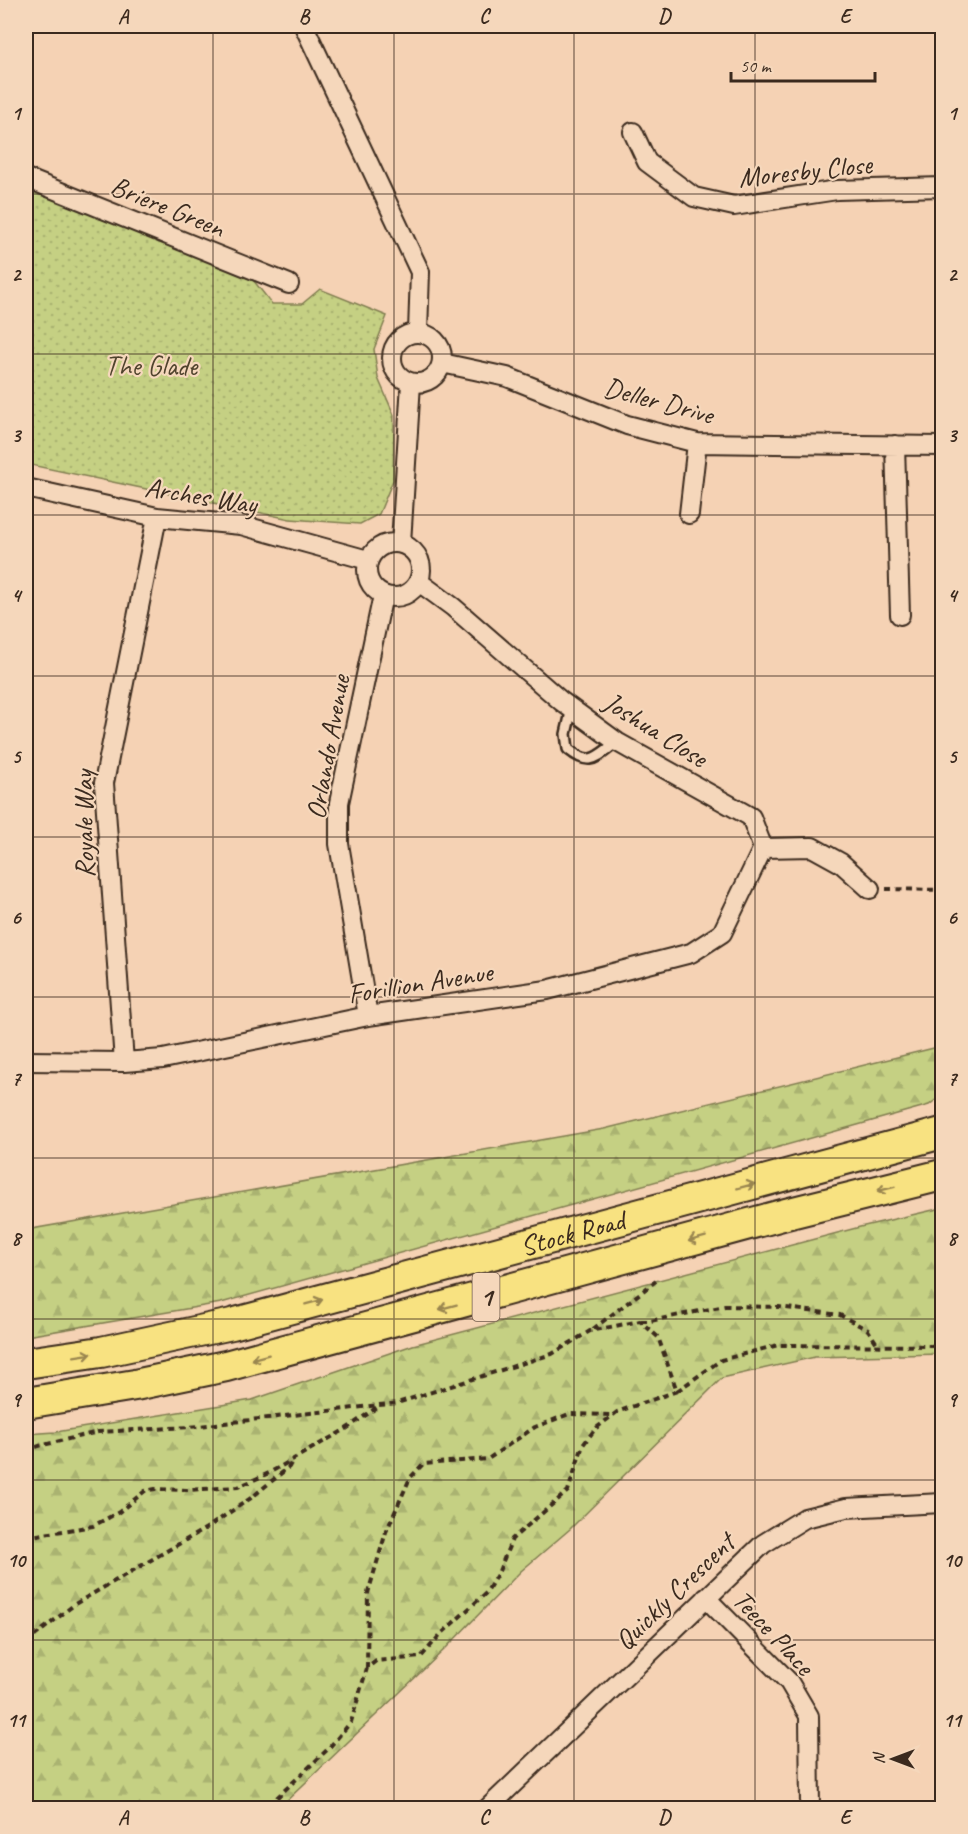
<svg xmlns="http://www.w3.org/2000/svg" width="968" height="1834" font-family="Caveat,sans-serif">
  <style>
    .grass { fill: url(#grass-dots); stroke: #807d50; stroke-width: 1.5 }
    .forest { fill: url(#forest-firs); stroke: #807d50; stroke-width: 1.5 }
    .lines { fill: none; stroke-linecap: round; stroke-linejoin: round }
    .service-casing { stroke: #3b2a1e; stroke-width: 14 }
    .minor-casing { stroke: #3b2a1e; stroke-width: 22 }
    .trunk-casing { stroke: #3b2a1e; stroke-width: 34 }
    .path { stroke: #3b2a1e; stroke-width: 4; stroke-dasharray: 6 4.5; stroke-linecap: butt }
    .service { stroke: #f5d7bb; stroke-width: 9 }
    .minor { stroke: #f5d7bb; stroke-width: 18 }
    .trunk { stroke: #f8e281; stroke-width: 30 }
    .oneway { stroke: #9a8650 }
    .grid { fill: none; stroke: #3b2a1e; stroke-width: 1.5; stroke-opacity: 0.55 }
    .labels { text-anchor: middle; stroke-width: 4.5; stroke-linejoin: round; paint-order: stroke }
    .shield { fill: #f5d7bb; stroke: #735e4d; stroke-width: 1.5 }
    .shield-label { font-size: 27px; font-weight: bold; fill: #3b2a1e }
    .street-label { font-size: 28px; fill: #3b2a1e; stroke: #f5d7bb }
    .park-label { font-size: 28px; fill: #50432d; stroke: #f5d7bb }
    .neatline { fill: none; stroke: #3b2a1e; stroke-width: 2 }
    .grid-label { font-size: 20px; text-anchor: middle; font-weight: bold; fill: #3b2a1e }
  </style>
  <defs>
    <pattern id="grass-dots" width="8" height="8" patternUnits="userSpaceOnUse" patternTransform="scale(1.5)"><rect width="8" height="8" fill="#c5d083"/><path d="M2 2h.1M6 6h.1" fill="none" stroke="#aab371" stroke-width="1.8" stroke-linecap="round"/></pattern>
    <pattern id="forest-firs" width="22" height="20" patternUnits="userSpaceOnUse" patternTransform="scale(1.5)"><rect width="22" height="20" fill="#c5d083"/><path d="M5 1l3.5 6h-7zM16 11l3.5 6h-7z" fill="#aab371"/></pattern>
  </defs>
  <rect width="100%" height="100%" fill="#f5d2b4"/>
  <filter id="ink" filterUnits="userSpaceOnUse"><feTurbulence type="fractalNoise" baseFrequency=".0167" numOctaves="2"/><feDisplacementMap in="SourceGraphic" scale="12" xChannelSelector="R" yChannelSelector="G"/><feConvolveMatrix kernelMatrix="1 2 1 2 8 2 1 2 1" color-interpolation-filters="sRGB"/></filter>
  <g filter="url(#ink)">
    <path class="grass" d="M26 185 246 271 272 304H302L320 289 387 316 374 349 378 378 394 415 393 480 379 514 360 524 290 519 26 464Z"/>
    <path class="forest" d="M942 1046V1095L929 1105 221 1303 26 1336V1230L604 1129Z
      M942 1208V1354L815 1357 722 1378 570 1529 521 1571 445 1649 279 1808H26V1434L56 1432 252 1400 413 1345 860 1227Z"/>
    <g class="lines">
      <g class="service-casing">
        <path id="service" d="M572 708 566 734 568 749C591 768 596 757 617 742"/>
      </g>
      <g class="minor-casing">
        <path id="minor" d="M304 26 420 272 418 332
          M633 132 647 162 694 197 734 206 837 190 942 187
          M26 178 289 284
          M392 358a25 25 0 1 1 50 0a25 25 0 1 1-50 0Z
          M442 363 507 377 627 425 697 443 942 446
          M895 445 900 615
          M26 488 157 517 241 525 368 560
          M689 514 697 443
          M367 570a27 27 0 1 1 54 0a27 27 0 1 1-54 0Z
          M401 543 411 383
          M419 582 453 607 561 701 617 742 751 817 763 848
          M763 848 812 847 841 863 870 889
          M368 1016 339 844V803L383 595
          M26 1061 124 1062 163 1059 368 1016 547 990 691 953 722 933 763 848
          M124 1062 104 783 157 517
          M706 1598 789 1682 809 1716 810 1808
          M488 1808 763 1544 805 1518 846 1508 942 1503"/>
      </g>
      <g class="trunk-casing">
        <g id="trunk">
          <path id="s1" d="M26 1363 101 1352 232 1324 942 1133"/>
          <path d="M26 1403 135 1385 226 1366 786 1214 942 1175"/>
        </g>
      </g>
      <path class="path" d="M886 889 942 890
        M641 1321H650L725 1306 779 1307 840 1315 868 1330 878 1345
        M593 1329 656 1281
        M677 1391 721 1360 778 1345 942 1346
        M26 1451 39 1446 98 1432 190 1427 397 1403 552 1354 590 1331 640 1321 658 1337 677 1391 617 1412 595 1429 583 1445 568 1491 512 1539 499 1571 486 1593 440 1635 421 1657 376 1661 367 1668 351 1722 328 1749 266 1808
        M26 1537 93 1526 119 1512 145 1491 155 1489 186 1490 238 1487 269 1473 346 1429 379 1406
        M26 1643 75 1604 208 1527 251 1498 289 1467 293 1459
        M367 1668 368 1593 386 1532 410 1478 423 1464 488 1459 535 1427 569 1414 612 1415"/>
      <use href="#service" class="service"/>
      <use href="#minor" class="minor"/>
      <use href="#trunk" class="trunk"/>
    </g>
    <defs><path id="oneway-shaft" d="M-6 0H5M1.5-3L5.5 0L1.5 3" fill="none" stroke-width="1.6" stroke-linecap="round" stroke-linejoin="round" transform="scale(1.5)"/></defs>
    <g class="oneway">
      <use href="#oneway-shaft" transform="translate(746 1186) rotate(-15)"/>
      <use href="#oneway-shaft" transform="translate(886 1189) rotate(166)"/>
      <use href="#oneway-shaft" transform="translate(697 1239) rotate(165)"/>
      <use href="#oneway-shaft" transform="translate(314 1302) rotate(-15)"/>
      <use href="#oneway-shaft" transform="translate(448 1307) rotate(165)"/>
      <use href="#oneway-shaft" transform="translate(83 1355) rotate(-9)"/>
      <use href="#oneway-shaft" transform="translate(260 1357) rotate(165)"/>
    </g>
  </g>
  <path class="grid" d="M213 26V1808M394 26V1808M574 26V1808M755 26V1808M26 194H942M26 354H942M26 515H942M26 676H942M26 837H942M26 997H942M26 1158H942M26 1319H942M26 1480H942M26 1640H942"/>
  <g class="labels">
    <rect class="shield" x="472.5" y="1273" width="27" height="48" rx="4.5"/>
    <g class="shield-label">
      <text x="486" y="1306">1</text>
    </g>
    <g class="street-label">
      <text transform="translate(805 170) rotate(-6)" y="10">Moresby Close</text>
      <text transform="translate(168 206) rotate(22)" y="10">Briere Green</text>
      <text transform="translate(659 400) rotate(15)" y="10">Deller Drive</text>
      <text transform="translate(201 495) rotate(9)" y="10">Arches Way</text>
      <text transform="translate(656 729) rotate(32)" y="10">Joshua Close</text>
      <text transform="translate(327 747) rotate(-80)" y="10">Orlando Avenue</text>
      <text transform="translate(83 824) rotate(-91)" y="10">Royale Way</text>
      <text transform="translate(420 982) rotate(-9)" y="10">Forillion Avenue</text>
      <text dy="10" stroke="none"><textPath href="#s1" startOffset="562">Stock Road</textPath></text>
      <text transform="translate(674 1591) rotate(-44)" y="10">Quickly Crescent</text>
      <text transform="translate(774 1632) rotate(47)" y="10">Teece Place</text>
    </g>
    <g class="park-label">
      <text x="151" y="375">The Glade</text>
    </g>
  </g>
  <rect width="968" height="1834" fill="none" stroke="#f5d7bb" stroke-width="66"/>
  <g transform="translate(893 1759) rotate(270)" stroke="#f5d7bb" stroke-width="4.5" paint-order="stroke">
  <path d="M0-4.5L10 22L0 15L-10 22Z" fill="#3b2a1e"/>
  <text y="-9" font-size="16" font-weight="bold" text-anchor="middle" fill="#3b2a1e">N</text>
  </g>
  <path d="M731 72v9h144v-9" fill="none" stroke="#3b2a1e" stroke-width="3"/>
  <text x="740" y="72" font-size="18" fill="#3b2a1e" stroke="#f5d7bb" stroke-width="4.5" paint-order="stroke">50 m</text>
  <rect x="33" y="33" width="902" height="1768" class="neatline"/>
  <g class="grid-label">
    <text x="123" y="23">A</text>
    <text x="304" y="23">B</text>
    <text x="484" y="23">C</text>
    <text x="664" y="23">D</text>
    <text x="845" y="23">E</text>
    <text x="16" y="120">1</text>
    <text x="952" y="120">1</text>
    <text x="16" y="281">2</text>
    <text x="952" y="281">2</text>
    <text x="16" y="442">3</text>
    <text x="952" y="442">3</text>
    <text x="16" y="602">4</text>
    <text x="952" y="602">4</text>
    <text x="16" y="763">5</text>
    <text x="952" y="763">5</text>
    <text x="16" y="924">6</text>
    <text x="952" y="924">6</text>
    <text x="16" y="1085">7</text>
    <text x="952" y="1085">7</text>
    <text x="16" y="1245">8</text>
    <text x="952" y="1245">8</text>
    <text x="16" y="1406">9</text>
    <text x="952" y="1406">9</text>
    <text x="16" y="1567">10</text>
    <text x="952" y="1567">10</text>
    <text x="16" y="1727">11</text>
    <text x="952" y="1727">11</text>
    <text x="123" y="1824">A</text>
    <text x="304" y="1824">B</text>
    <text x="484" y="1824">C</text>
    <text x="664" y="1824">D</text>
    <text x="845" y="1824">E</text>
  </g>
</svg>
